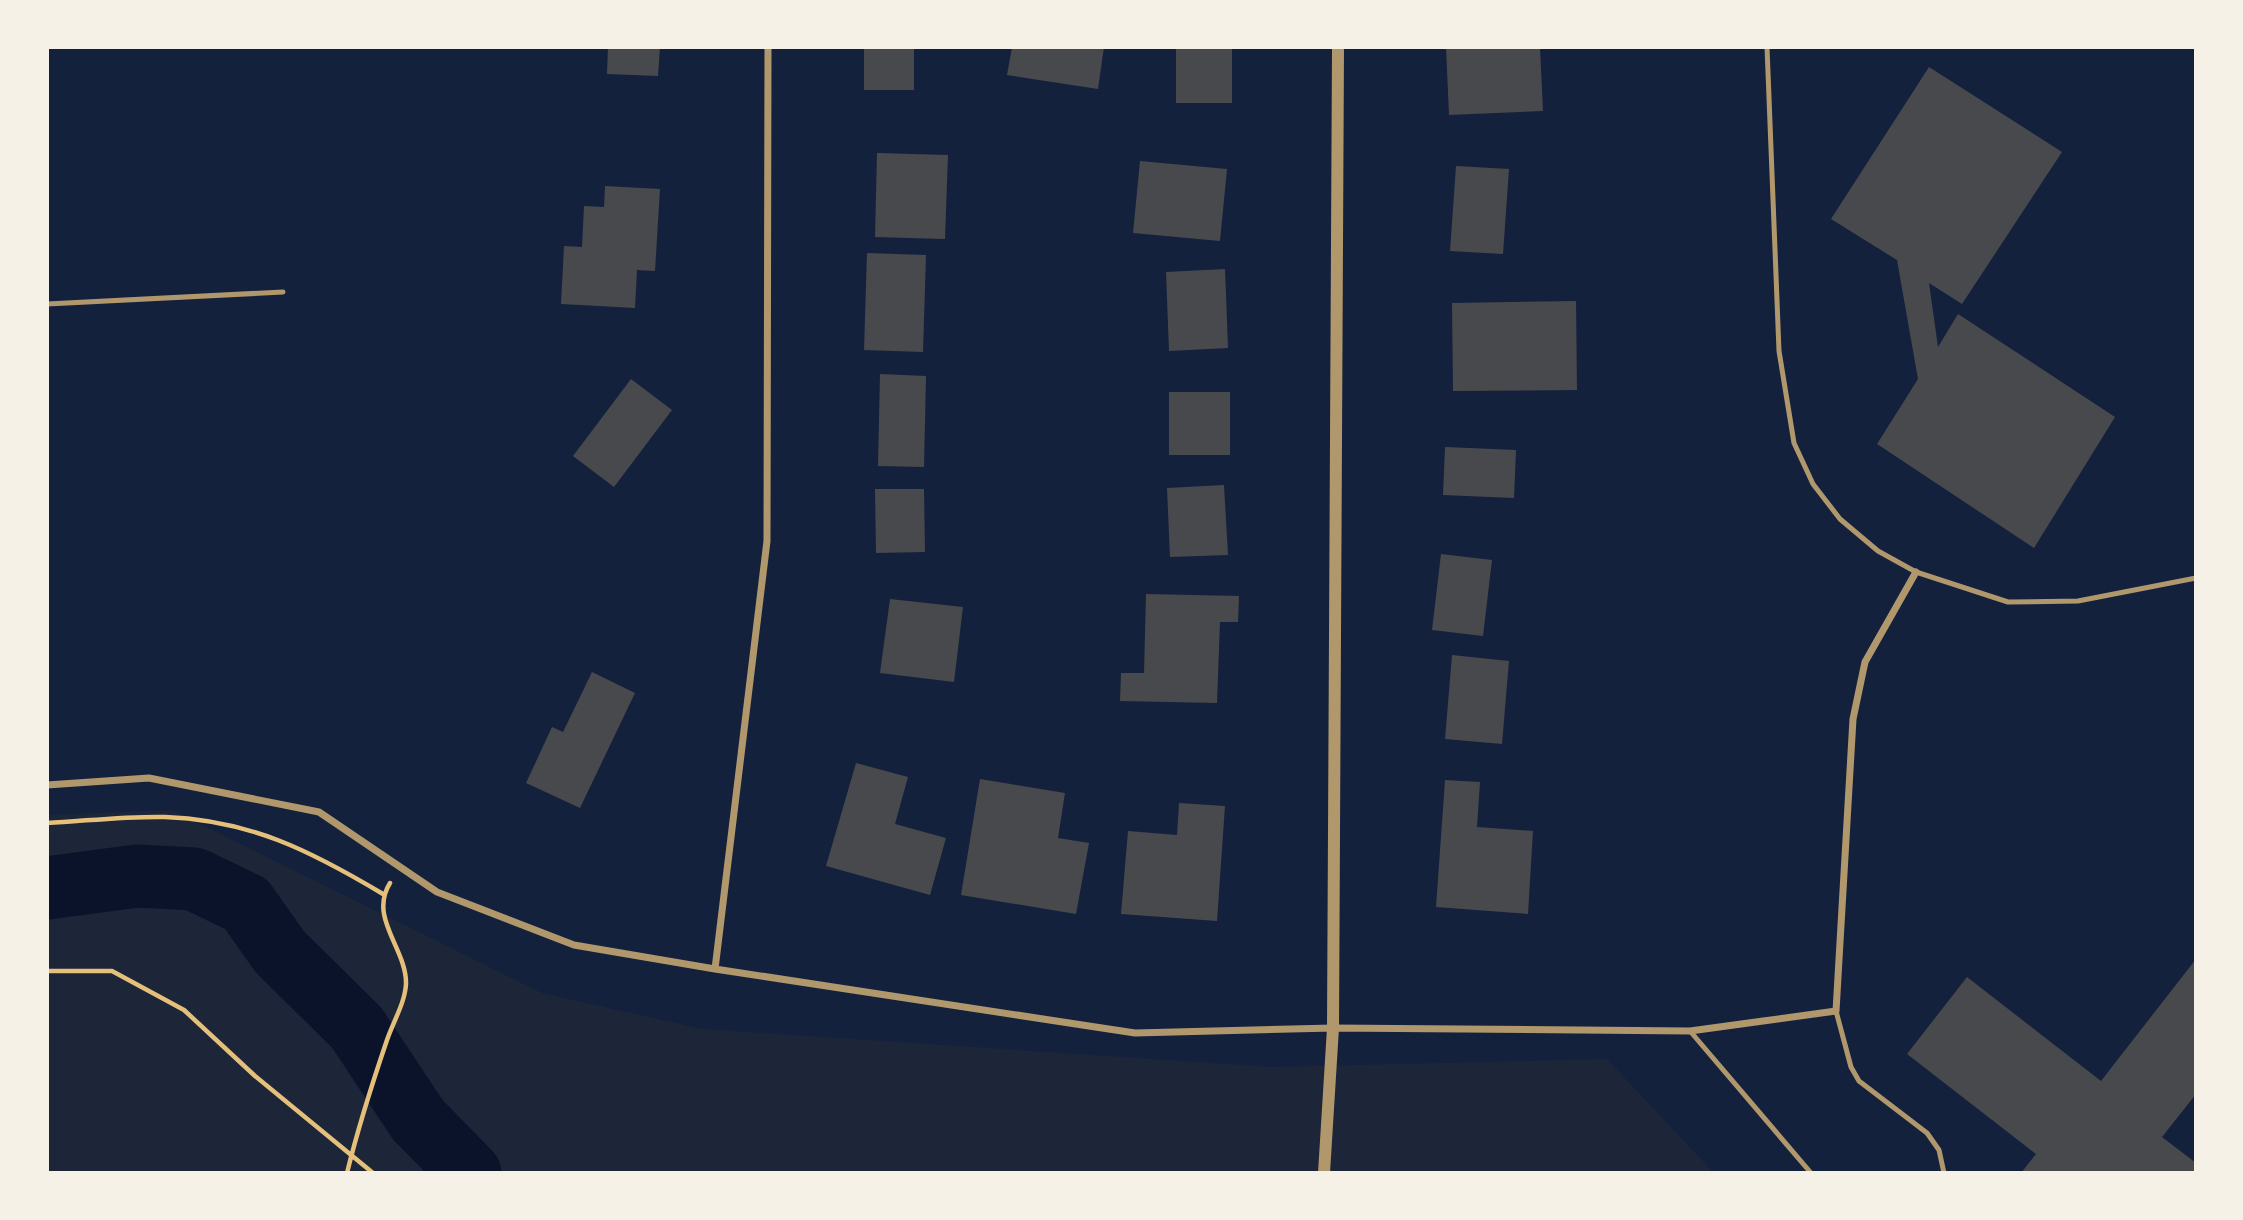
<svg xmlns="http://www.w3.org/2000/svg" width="2243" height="1220" font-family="'Golos Text',sans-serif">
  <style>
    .green { fill: #1d2539 }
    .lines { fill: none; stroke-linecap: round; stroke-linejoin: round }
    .river { stroke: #0b132b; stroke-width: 63 }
    .building { fill: #48494c }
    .path { stroke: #e5c07b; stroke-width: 4.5 }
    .service { stroke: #b1986c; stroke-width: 5 }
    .minor { stroke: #b1986c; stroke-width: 7 }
    .tertiary { stroke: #b1986c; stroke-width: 12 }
  </style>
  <rect width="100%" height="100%" fill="#14213d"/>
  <path class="green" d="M172 810 542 993 702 1029 1272 1067 1607 1059 1714 1173H47V815Z"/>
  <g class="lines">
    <path class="river" d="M47 888 137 876 194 879 246 904 280 952 357 1028 418 1120 470 1173"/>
  </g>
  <path class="building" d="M608 47H660L658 76 607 74Z
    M864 47H914V90H864Z
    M1012 47H1104L1098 89 1007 75Z
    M1176 47H1232V103H1176Z
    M1446 47H1540L1543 111 1449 115Z
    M1929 67 2062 152 1962 304 1929 283 1938 347 1958 314 2115 417 2034 548 1877 444 1918 379 1897 260 1831 219Z
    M877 153 948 155 945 239 875 237Z
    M1140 161 1227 169 1220 241 1133 233Z
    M1456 166 1509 169 1503 254 1450 251Z
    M605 186 660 189 655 271 637 270 635 308 561 304 564 246 582 247 584 206 604 207Z
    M867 253 926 255 923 352 864 350Z
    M1225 269 1228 348 1169 351 1166 272Z
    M1576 301 1577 390 1453 391 1452 303Z
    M880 374 926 376 924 467 878 466Z
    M631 379 672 410 614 487 573 456Z
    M1169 392H1230V455H1169Z
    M1445 447 1516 450 1514 498 1443 495Z
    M1224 485 1228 555 1170 557 1167 488Z
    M875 489H924L925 552 876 553Z
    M1441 554 1492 560 1483 636 1432 630Z
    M1146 594 1239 596 1238 622H1220L1217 703 1120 701 1121 673H1144Z
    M890 599 963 607 954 682 880 673Z
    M1452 655 1509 661 1502 744 1445 739Z
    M592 672 635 693 580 808 526 783 552 727 563 732Z
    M856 763 908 777 895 824 946 838 930 895 826 866Z
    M980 779 1065 793 1058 838 1089 843 1076 914 961 895Z
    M1445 780 1480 782 1477 827 1533 831 1528 914 1436 907Z
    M1179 803 1225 806 1217 921 1121 914 1128 831 1177 835Z
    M2196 959V1094L2162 1137 2196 1163V1173H2021L2036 1154 1907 1054 1967 977 2101 1081Z"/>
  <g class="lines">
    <path class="path" d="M47 823C86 821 126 816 165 817 250 820 311 851 383 894
      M47 971H112L184 1010 255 1076 373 1173
      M347 1173C358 1128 372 1084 387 1040 393 1022 405 1003 406 984 407 949 368 918 390 883"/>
    <path class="service" d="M1767 47 1779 351 1794 443 1813 484 1840 519 1878 551 1916 572 2008 602 2078 601 2196 578
      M47 304 283 292
      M1836 1011 1851 1067 1859 1081 1927 1133 1939 1150 1944 1173
      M1690 1031 1811 1173"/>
    <path class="minor" d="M47 785 149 778 319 812 437 892 574 945 715 969 1135 1033 1333 1028 1690 1031 1836 1011 1853 719 1865 662 1916 572
      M715 969 767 541 768 47"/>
    <path class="tertiary" d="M1324 1173 1333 1028 1338 47"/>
  </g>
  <rect width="2243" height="1220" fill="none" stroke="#f6f1e7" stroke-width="98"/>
</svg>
